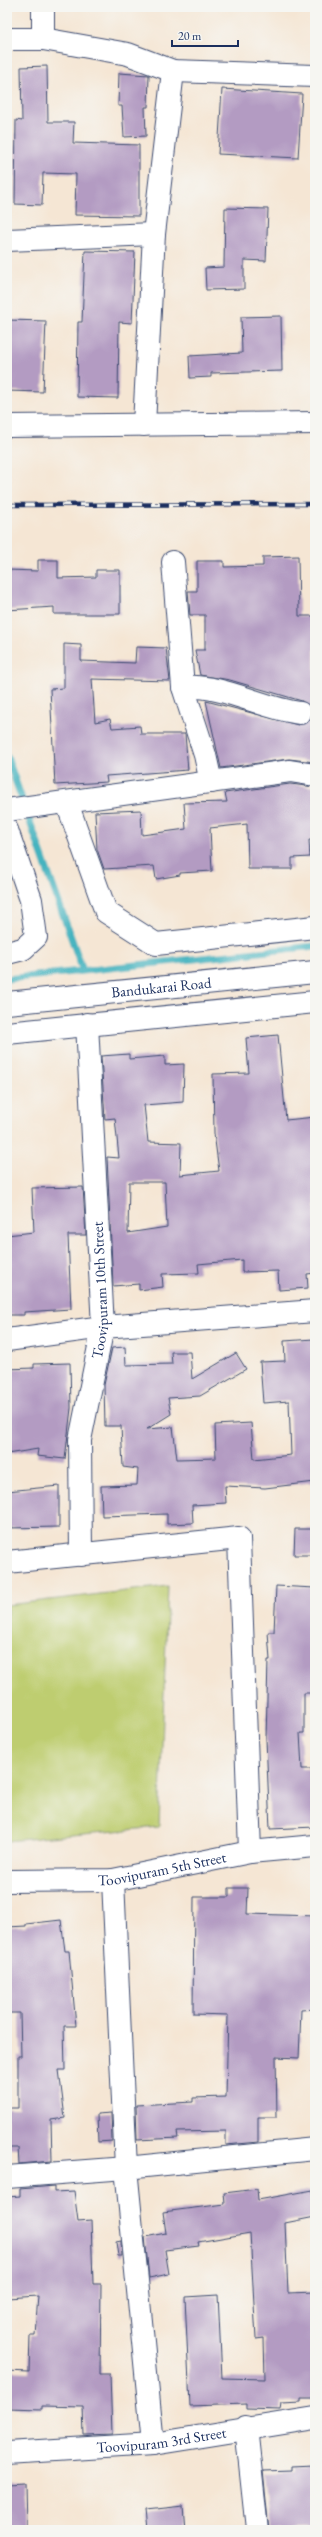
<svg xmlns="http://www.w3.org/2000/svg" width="322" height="2537" font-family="'EB Garamond',serif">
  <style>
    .park { fill: #becd6f; stroke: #6c7e66 }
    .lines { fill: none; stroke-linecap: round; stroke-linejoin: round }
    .stream { stroke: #44b3bf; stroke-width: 7 }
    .building { fill: #b39bc2; fill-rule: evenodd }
    .minor-casing { stroke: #3c4a70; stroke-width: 24 }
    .tertiary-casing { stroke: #3c4a70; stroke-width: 24 }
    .secondary-casing { stroke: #3c4a70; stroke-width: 24 }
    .minor { stroke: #fff; stroke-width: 22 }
    .tertiary { stroke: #fff; stroke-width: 22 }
    .secondary { stroke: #fff; stroke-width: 22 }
    .rail-casing { stroke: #1b2f5e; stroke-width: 4.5 }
    .rail { stroke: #f6f6f2; stroke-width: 3; stroke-dasharray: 9; stroke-linecap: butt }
    .labels { text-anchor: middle; stroke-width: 3; stroke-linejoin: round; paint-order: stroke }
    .street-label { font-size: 15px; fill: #1b2f5e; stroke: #f6f6f2 }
  </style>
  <rect width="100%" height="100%" fill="#f6f6f2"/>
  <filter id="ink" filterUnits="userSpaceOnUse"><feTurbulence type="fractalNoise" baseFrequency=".025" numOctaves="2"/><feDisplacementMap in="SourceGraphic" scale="8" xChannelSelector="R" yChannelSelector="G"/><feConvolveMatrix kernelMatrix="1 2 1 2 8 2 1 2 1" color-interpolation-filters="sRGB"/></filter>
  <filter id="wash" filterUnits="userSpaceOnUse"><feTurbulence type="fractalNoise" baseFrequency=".012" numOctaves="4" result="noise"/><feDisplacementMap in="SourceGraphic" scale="16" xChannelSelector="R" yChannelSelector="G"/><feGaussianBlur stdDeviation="0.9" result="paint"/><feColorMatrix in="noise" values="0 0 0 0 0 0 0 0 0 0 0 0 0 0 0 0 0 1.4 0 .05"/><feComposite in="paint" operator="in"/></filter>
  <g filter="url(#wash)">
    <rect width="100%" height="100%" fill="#f5e6d4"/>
    <path class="park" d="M168 1586 159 1827 7 1841V1605Z"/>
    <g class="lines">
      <path class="stream" d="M7 757 83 971
        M7 979 315 946"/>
    </g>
    <g id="blocks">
      <path class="building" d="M47 66 48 122H74L73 143 139 145V216L75 215 76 174 43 173 42 205 15 204 16 120 22 121 21 67Z
        M119 73 149 75 148 107H145L146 136 124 137 122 106H118Z
        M222 89 302 94 298 158 218 154Z
        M225 208 268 209 266 261 244 260V289L206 290 205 268 224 267Z
        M85 251 135 252 132 323 119 322 118 398 77 397 78 322H82Z
        M281 316 282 371 211 373V377L190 378 189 356 242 353 241 317Z
        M7 320 46 321 43 392 7 391Z
        M298 556 299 616H314L315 762 289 759 221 768 206 701 298 725 309 721 312 709 302 701 230 680 200 675 195 650H205V615H190L188 591H197V561H224V567L263 566V557Z
        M38 560H58V578L96 577V570H120V614H54V607L7 610V570L38 571Z
        M64 644 81 645V661L135 663 136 647 166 648 170 681 92 679 95 722 110 719 112 728 140 726 141 734H185L188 770 106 776 107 782 55 785 50 689 64 688Z
        M290 784 315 787V840H309L310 857 292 858V869H248L247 824 210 828 212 871 180 873V875L156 879 154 866 104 869 97 849 95 812 141 810 142 835 186 829 184 803 227 802 225 793Z
        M278 1035 286 1120 315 1117V1273L307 1274 308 1288 279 1290 278 1271 242 1272V1260L198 1264 199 1273 162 1274 163 1287 139 1290V1284L113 1286 107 1157 119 1158 115 1118 105 1119 101 1056 129 1054V1059L165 1056V1065L184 1064 183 1102 144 1105 148 1142 181 1143 180 1175 219 1171 214 1133 213 1074 249 1073 246 1038ZM129 1182H165L167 1227 128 1233Z
        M83 1187 86 1235H68L71 1309 24 1312V1315H7V1235L34 1232 32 1188Z
        M314 1339 315 1482 265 1488 225 1486 226 1503 192 1505 193 1523 167 1524V1514L102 1516 101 1486 137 1485 138 1469 123 1467 121 1426H105L104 1385 112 1348 125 1347 126 1365 172 1364 171 1352H190L192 1379 236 1353 246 1369 200 1396 168 1398 171 1414 147 1429 173 1427 177 1459 216 1458 215 1425 251 1423 254 1459 291 1455 289 1401 263 1403 260 1362 285 1361 284 1341Z
        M70 1363 71 1408 65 1459 37 1456 38 1449 7 1454V1369L34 1368V1364Z
        M59 1486V1527L7 1528V1491Z
        M295 1529H315V1555H294Z
        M276 1586 315 1588V1693H304V1733H300L302 1769H315V1827L270 1829 266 1739 268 1660H270L268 1632H274Z
        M229 1888H248L247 1914 315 1916V2009L301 2010 299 2058 276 2057 277 2117H258V2142L226 2145V2131L177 2132 178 2138 137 2140 136 2105 193 2102V2098L226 2097 228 2015 193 2014 194 1897H229Z
        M61 1920 65 1951H69L76 2026H64L65 2070H59L65 2118 51 2120 52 2161 19 2164 18 2148H7V2108H18V2056H21L20 2013H7V1927L26 1926V1924Z
        M111 2113 112 2141 98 2142 97 2114Z
        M54 2186V2192L74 2191 78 2221 91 2220 93 2284H101L100 2374H110L112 2434 84 2435 83 2407 42 2406V2409L7 2408V2371L29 2372 30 2335H35L38 2296 7 2298V2197L20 2196V2189Z
        M257 2189 258 2200 313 2190 315 2217 285 2223 288 2293 315 2292V2399H301V2402L281 2403 280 2410 246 2409V2404L190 2406 185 2297 218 2295 222 2378 265 2379 264 2338 256 2339 250 2233 198 2242 199 2246 165 2250 169 2274 149 2278 145 2237 166 2233 163 2212 225 2204 224 2193Z
        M121 2241 122 2256H118L116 2242Z
        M314 2465 315 2530H269L263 2471 292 2470V2466Z
        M25 2483 26 2530H7V2484Z
        M183 2506 185 2530H148L146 2510Z"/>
    </g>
  </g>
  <g filter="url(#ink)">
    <use href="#blocks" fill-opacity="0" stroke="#3c4a70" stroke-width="1"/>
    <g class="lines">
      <g class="minor-casing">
        <g id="minor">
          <path d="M43 7V39"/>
          <path d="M7 39H43L128 54 173 71 315 76"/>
          <path d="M7 240 154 234"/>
          <path d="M144 425 154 234 173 71"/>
          <path d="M173 562 183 687 205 755 211 782"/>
          <path d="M183 687C223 684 261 708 300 713"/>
          <path d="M67 803 106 912 156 944 315 927"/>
          <path d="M7 810 290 771 315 775"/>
          <path d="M7 830 31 900 36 937 23 949 7 953"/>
          <path d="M7 1340 103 1327 315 1311"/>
          <path id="s1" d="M81 1555 80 1440 103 1327 87 1024"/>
          <path d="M7 1562 239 1538 250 1852"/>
          <path d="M113 1880 126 2168 153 2444"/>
          <path id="s2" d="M7 1881 113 1880 250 1852 315 1846"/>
          <path d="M7 2177 126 2168 315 2149"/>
          <path d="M246 2427 257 2530"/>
        </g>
      </g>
      <g class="tertiary-casing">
        <g id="tertiary">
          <path d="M7 426 315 423"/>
          <path id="s3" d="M7 2453 153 2444 315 2418"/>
        </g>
      </g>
      <g class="secondary-casing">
        <g id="secondary">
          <path id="s4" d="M7 1003 315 972"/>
          <path d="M7 1033 315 1002"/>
        </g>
      </g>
      <use href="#minor" class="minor"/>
      <use href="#tertiary" class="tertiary"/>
      <use href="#secondary" class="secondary"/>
      <g class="rail-casing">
        <path id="rail" d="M7 505 315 504"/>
      </g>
      <use href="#rail" class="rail"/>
    </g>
  </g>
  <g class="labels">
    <g class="street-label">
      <text dy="5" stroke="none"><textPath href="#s4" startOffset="155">Bandukarai Road</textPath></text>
      <text dy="5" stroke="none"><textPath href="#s1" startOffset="267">Toovipuram 10th Street</textPath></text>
      <text dy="5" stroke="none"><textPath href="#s2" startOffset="156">Toovipuram 5th Street</textPath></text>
      <text dy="5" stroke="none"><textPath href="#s3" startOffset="155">Toovipuram 3rd Street</textPath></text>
    </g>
  </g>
  <rect width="322" height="2537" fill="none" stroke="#f6f6f2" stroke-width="24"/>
  <path d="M172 40v6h66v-6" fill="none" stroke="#1b2f5e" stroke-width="2"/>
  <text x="178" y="40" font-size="12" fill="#1b2f5e" stroke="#f6f6f2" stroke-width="3" paint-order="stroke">20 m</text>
</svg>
